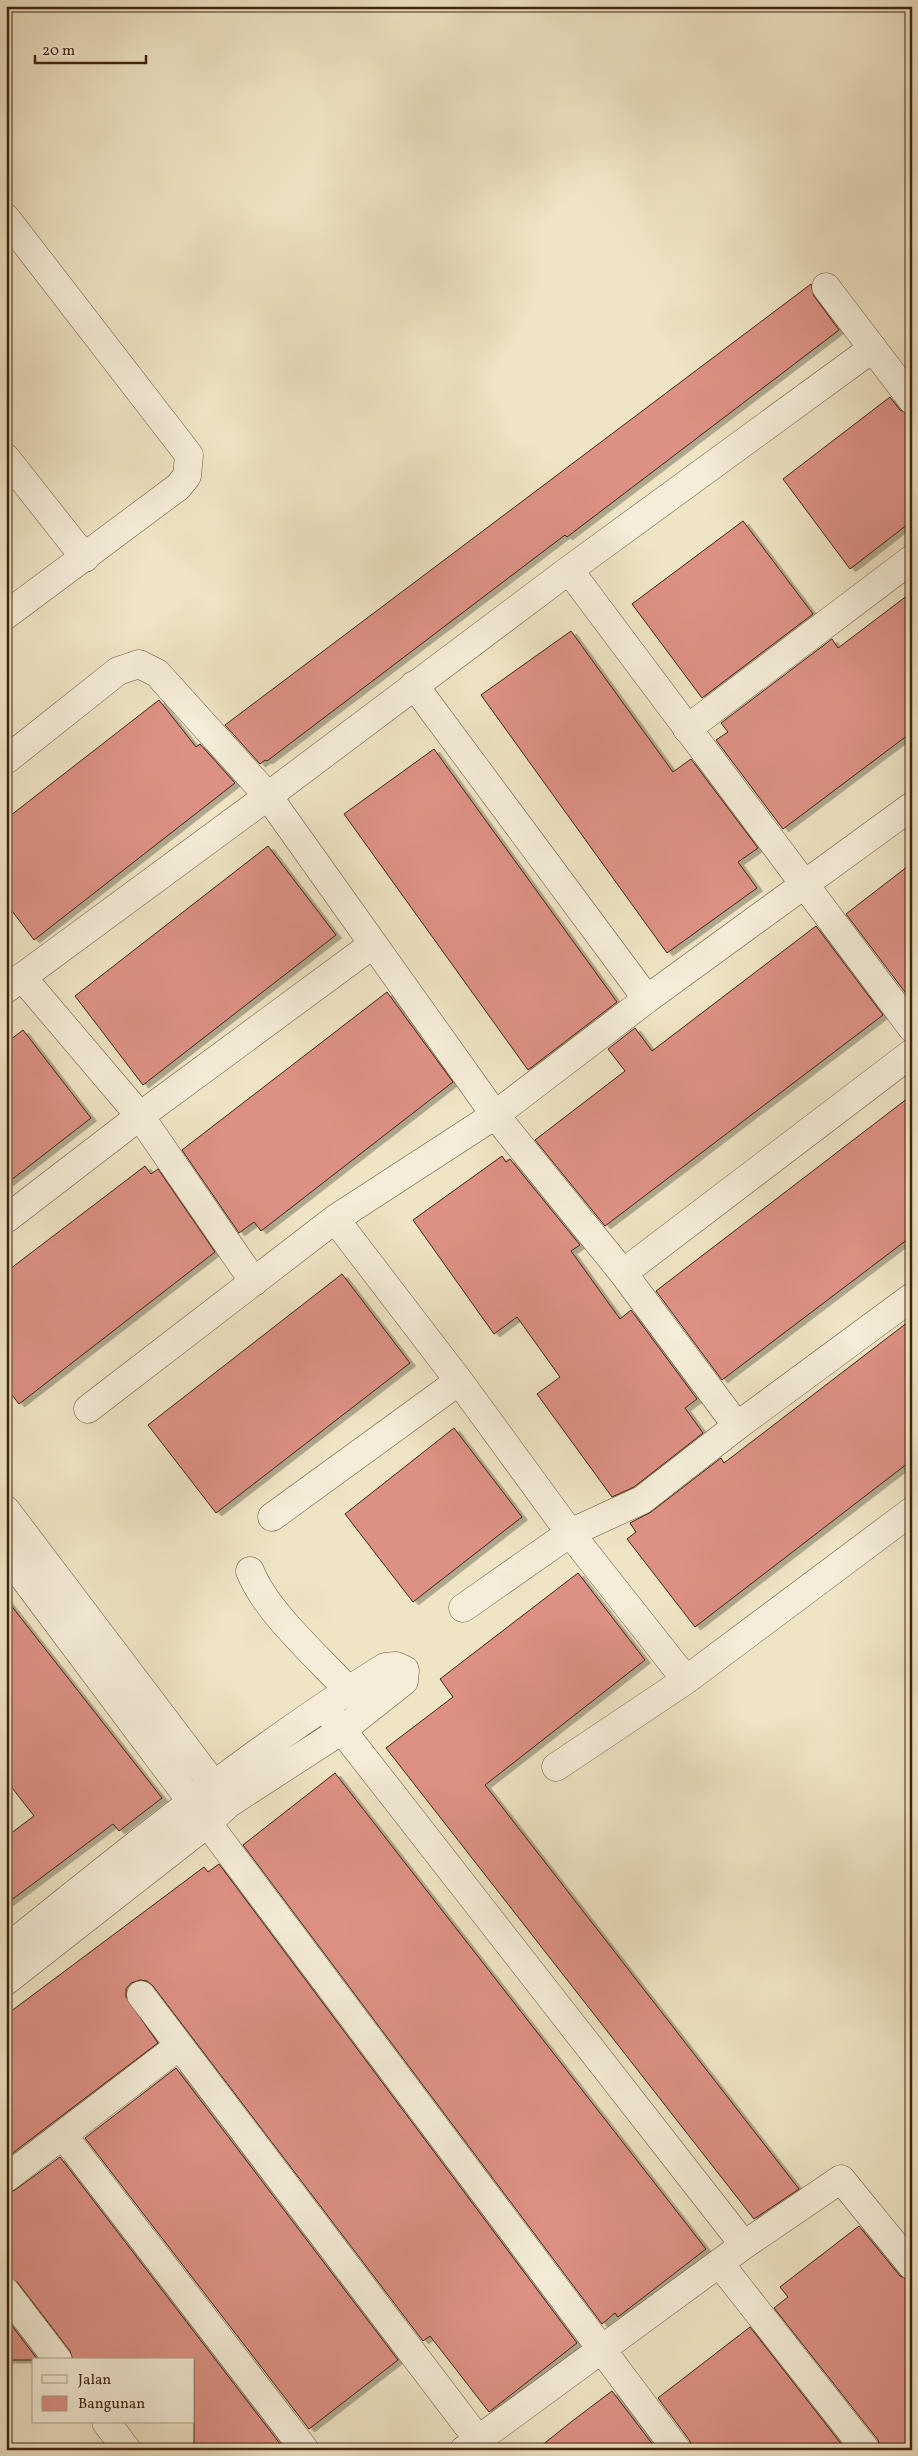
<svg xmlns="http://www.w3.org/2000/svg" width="918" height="2456" font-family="Vollkorn,serif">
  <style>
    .building { fill: #dd9184; stroke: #402510; filter: url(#shadow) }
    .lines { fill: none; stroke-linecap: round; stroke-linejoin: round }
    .minor-casing { stroke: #6c553d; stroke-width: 29 }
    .minor { stroke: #f5edd9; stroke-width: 28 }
  </style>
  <defs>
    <filter id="shadow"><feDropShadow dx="5.5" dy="3" stdDeviation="0" flood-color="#0004"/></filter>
  </defs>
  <rect width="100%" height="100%" fill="#efe4c4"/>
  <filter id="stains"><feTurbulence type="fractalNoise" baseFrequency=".004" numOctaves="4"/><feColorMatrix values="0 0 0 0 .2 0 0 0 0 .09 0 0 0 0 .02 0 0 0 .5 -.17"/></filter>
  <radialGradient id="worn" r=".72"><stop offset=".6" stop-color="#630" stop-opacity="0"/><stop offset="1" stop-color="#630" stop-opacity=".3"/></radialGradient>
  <path class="building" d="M811 284 814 296 839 330 567 537 565 535 267 761 265 760 260 764 225 725Z
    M890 397 900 410 912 415V521L850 569 783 479Z
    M743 521 813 614 702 698 632 604Z
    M912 592V732L783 829 716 740 728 732 721 723 832 639 838 648Z
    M571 631 673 772 691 759 758 848 738 862 757 888 667 953 481 695Z
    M159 700 196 747 200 744 235 783 34 940 6 903V819Z
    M434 749 617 1002 528 1070 344 814Z
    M268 846 336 935 143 1085 75 996Z
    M912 863V993L908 996 846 914Z
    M816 926 883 1015 605 1226 535 1140 625 1071 608 1049 635 1028 652 1051Z
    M387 992 453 1082 261 1231 254 1222 239 1233 182 1150Z
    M23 1030 91 1118 6 1184V1043Z
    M912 1095V1236L722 1380 656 1291Z
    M502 1156 506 1162 510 1159 580 1245 571 1251 620 1319 631 1310 697 1399 685 1408 703 1433 634 1487 612 1497 537 1394 560 1377 517 1317 494 1334 413 1220Z
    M145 1166 151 1174 158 1169 215 1252 19 1404 6 1387V1272Z
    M342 1274 410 1363 216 1513 148 1425Z
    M912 1319V1460L695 1627 627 1539 636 1532 630 1523 651 1512 721 1458 724 1463Z
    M454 1428 522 1517 413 1602 345 1514Z
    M578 1573 645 1660 485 1785 799 2189 754 2219 386 1748 453 1697 440 1679Z
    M6 1599 162 1798 119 1831 113 1824 6 1904V1837L34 1816 6 1780Z
    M335 1773 706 2249 618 2317 615 2313 602 2324 243 1845Z
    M219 1864 577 2343 489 2412 430 2336 423 2341 153 1986 147 1981 140 1980 131 1983 126 1989V1997L158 2043 6 2158V2015L204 1867 208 1872Z
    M176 2068 398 2360 309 2429 85 2138Z
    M60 2157 284 2449 283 2450H194V2360H73L70 2351 18 2283 6 2277V2193L15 2190Z
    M859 2226 900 2276 912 2281V2450H881L878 2440 774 2308 788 2297 780 2287Z
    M6 2318 38 2360H6Z
    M750 2327 846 2450H692L690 2441 658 2398Z
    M612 2391 657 2450H536L571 2422Z"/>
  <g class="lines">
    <g class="minor-casing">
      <path id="minor" d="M6 218 189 455 187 476 178 487 6 615
        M826 287 912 400
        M6 458 85 558
        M569 570 912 1028
        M414 685 647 999
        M687 729 912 559
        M6 760 118 671 139 664 157 673 268 796 495 1115 623 1273 737 1426
        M22 977 140 1116 254 1282
        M6 989 268 796 569 570 873 348
        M6 1219 140 1116 372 945
        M335 1219 459 1381 570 1533 686 1680
        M623 1273 912 1053
        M88 1409 335 1219 495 1115 647 999 912 806
        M6 1510 224 1798
        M272 1517 459 1381
        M6 1554 677 2450
        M250 1571C266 1612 318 1657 348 1690
        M463 1608 570 1533 642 1500 737 1426 912 1297
        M331 1716 744 2245
        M556 1767 686 1680 912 1511
        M6 1949C129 1850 251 1750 385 1667L396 1666 405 1670 404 1681 342 1730 228 1804 209 1822 6 1981
        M141 1995 486 2450
        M63 2135 305 2450
        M6 2178 179 2046
        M720 2264 866 2450
        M6 2292 58 2360
        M106 2422 127 2450
        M464 2450 744 2245 841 2179 912 2266"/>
    </g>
    <use href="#minor" class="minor"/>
  </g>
  <rect width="918" height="2456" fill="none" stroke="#efe4c4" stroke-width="25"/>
  <rect x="8" y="8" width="903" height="2441" fill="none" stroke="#402510" stroke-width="2.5"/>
  <rect x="12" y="12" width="893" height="2431" fill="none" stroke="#402510"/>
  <rect x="32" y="2358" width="162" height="65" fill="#f5edd9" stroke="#ad9d89"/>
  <rect x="42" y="2375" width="25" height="8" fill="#f5edd9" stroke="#ad9d89"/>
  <text x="78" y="2384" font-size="15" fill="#402510">Jalan</text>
  <rect x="42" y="2396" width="25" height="15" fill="#dd9184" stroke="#ad9d89"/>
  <text x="78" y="2408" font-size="15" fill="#402510">Bangunan</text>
  <path d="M35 55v8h111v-8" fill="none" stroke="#402510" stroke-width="2.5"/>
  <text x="42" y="55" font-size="15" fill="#402510" stroke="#f5edd9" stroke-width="4" paint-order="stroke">20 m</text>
  <rect width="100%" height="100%" filter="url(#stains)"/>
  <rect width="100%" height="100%" fill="url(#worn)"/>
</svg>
